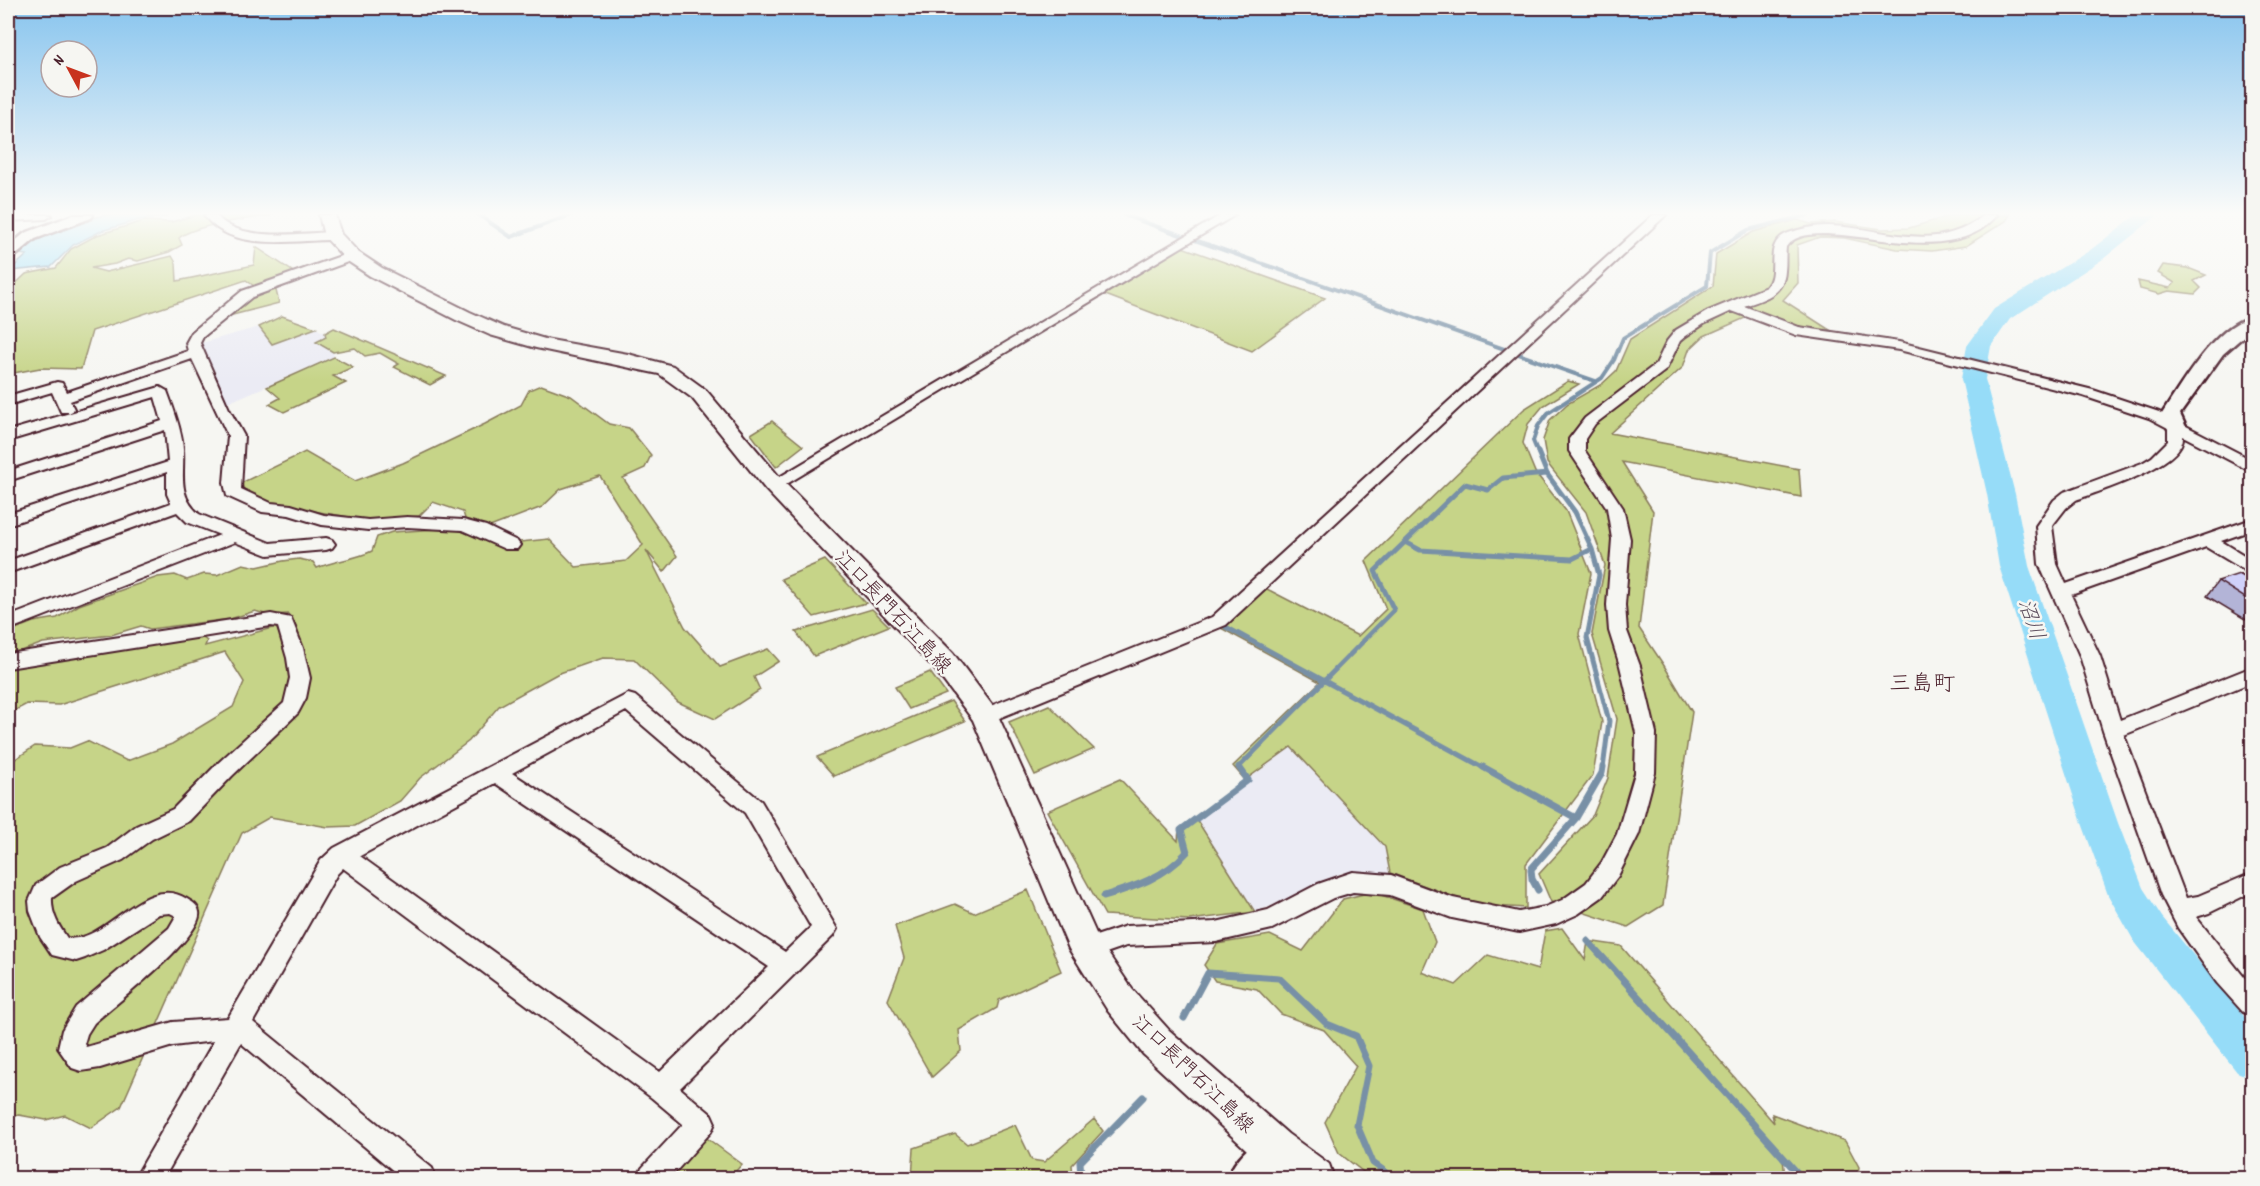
<svg xmlns="http://www.w3.org/2000/svg" width="2260" height="1186" font-family="Dekko,'Klee One',sans-serif">
  <style>
    .built { fill: #ebebf4 }
    .green { fill: #c6d488; stroke: #887a5a; stroke-width: 1.5 }
    .water { fill: #96dcf8; stroke: #7890a6; stroke-width: 1.5 }
    .lines { fill: none; stroke-linecap: round; stroke-linejoin: round }
    .stream-far2 { stroke: #7890a6; stroke-width: 4 }
    .stream-far1 { stroke: #7890a6; stroke-width: 5 }
    .stream { stroke: #7890a6; stroke-width: 7 }
    .river { fill: #96dcf8; fill-rule: evenodd }
    .minor-casing { stroke: #4a1f2b; stroke-width: 4 }
    .tertiary-casing { stroke: #4a1f2b; stroke-width: 5 }
    .secondary-casing { stroke: #4a1f2b; stroke-width: 4 }
    .minor { fill: #f6f6f2; fill-rule: evenodd }
    .tertiary { fill: #f6f6f2; fill-rule: evenodd }
    .secondary { fill: #f6f6f2; fill-rule: evenodd }
    .wall { fill: #b3b4d7; stroke: #4a1f2b; stroke-width: 1.5 }
    .building { fill: #d0d1fa; stroke: #4a1f2b; stroke-width: 1.5 }
    .labels { text-anchor: middle; stroke-width: 5; stroke-linejoin: round; paint-order: stroke }
    .street-label { font-size: 20px; fill: #4a1f2b; stroke: #f6f6f2 }
    .water-label { font-size: 21px; font-style: italic; fill: #5d4e5e; stroke: #f6f6f2 }
    .quarter-label { font-size: 22px; fill: #4a1f2b; stroke: #f6f6f2 }
  </style>
  <rect width="100%" height="100%" fill="#f6f6f2"/>
  <filter id="ink" filterUnits="userSpaceOnUse"><feTurbulence type="fractalNoise" baseFrequency=".0167" numOctaves="2"/><feDisplacementMap in="SourceGraphic" scale="12" xChannelSelector="R" yChannelSelector="G"/><feConvolveMatrix kernelMatrix="1 2 1 2 8 2 1 2 1" color-interpolation-filters="sRGB"/></filter>
  <g filter="url(#ink)">
    <path class="built" d="M259 327 273 344 316 328 325 333 326 337 317 343 333 352 334 357 225 404 198 344Z
      M1291 747 1385 847 1390 873 1343 872 1291 898 1255 912 1195 817Z"/>
    <path class="green" d="M196 215H273C250 219 195 224 179 238L182 245 169 252 138 261 128 259 115 264 91 268 106 272 172 256 176 263 177 281 254 265 256 247 295 273 254 286 246 280 92 331 81 369 40 368 8 374V291L26 274 56 268 71 249 97 235 144 221 171 222Z
      M1953 215H2010L2006 221 1966 246 1932 251 1897 249 1844 238 1820 237 1797 245 1798 283 1783 300 1836 334 1792 328 1754 314 1704 336 1689 350 1683 367 1610 433 1799 469 1801 497 1622 462 1653 511 1639 628 1663 664 1692 712 1663 905 1628 927 1551 902 1539 874 1593 815 1608 778 1617 719 1592 634 1605 565 1586 512 1547 463 1543 440 1550 420 1567 404 1602 384 1616 371 1630 339 1713 286 1716 254 1753 232 1797 220 1811 224 1835 222 1882 229 1909 228Z
      M1182 247 1325 298 1252 351 1103 294Z
      M2163 265 2188 268 2206 275 2194 281 2201 288 2195 294 2169 291 2159 294 2140 289 2138 281 2170 288 2175 283 2158 273Z
      M275 286 279 303 221 318 246 299Z
      M282 316 316 328 272 344 259 327Z
      M334 328 446 376 430 385 394 367 399 364 380 353 365 356 355 348 333 352 316 342 326 337 325 333Z
      M334 357 353 367 333 376 346 383 284 412 269 404 280 398 267 387Z
      M1568 381 1579 384 1543 406 1528 424 1523 443 1535 472 1566 511 1591 573 1579 634 1602 722 1593 775 1526 864V908L1476 905 1390 873 1385 847 1291 747 1245 780 1233 766 1320 682 1221 628 1265 588 1358 636 1386 609 1366 561 1524 409Z
      M541 385 571 396 609 424 629 428 651 455 645 468 623 478 677 556 664 572 646 550 685 627 720 667 768 649 779 661 754 677 760 690 715 719 678 702 634 659 603 658 557 674 499 706 469 741 420 778 400 801 355 826 328 827 270 817 242 833 121 1107 91 1128 65 1115 46 1120 19 1115 8 1116V764L35 746 70 748 87 741 127 761 172 744 233 707 244 682 225 652 59 705 27 704 8 714V668L133 645C157 645 178 637 203 638L207 641 205 646 276 627 295 669 290 700 227 772 288 725 301 703 309 672 296 625 288 614 268 615 255 611 230 619 150 629 141 626 111 635 43 643 8 656V632L33 622 57 618 79 605 158 577 175 575 187 580 204 574 217 575 243 564 257 567 283 561 299 559 313 562 317 568C335 560 354 560 372 551L377 537 392 532 454 528 508 550 520 542 549 539 576 567 626 561 643 545 600 476 561 489 542 507 490 527 466 522 463 512 433 502 419 516 373 521 271 504 246 493 241 483 305 452 355 481 403 463 485 424 521 405 529 390Z
      M772 421 803 446 776 467 751 434Z
      M825 560 866 603 814 617 781 579Z
      M872 609 889 626 814 656 796 632Z
      M930 672 946 694 909 709 895 687Z
      M951 701 965 721 834 776 817 757Z
      M1049 705 1094 749 1035 775 1009 722Z
      M1120 779 1178 841 1179 829 1195 817 1255 912 1189 920 1105 915 1047 811Z
      M1028 890 1061 971 999 1000 997 1008 959 1030 961 1051 932 1077 888 1000 904 958 895 926 955 904 974 913Z
      M1372 892 1423 909 1435 942 1422 972 1456 985 1488 955 1538 970 1545 931 1562 928 1585 960 1588 941 1621 946 1774 1123 1772 1114 1845 1141 1859 1167 1857 1178H1807L1783 1158 1785 1178H1371L1339 1153 1325 1122 1356 1066 1324 1030 1281 1014 1257 989 1215 981 1204 965 1217 944 1270 935 1303 951 1343 899Z
      M1094 1119 1103 1131 1072 1165 1073 1178H912L914 1148 955 1134 967 1144 1015 1125 1032 1160 1044 1162Z
      M704 1136 742 1164 730 1178H666Z"/>
    <path class="water" d="M104 215H167L165 217 139 220 101 231 73 245 51 267 9 271 27 255 19 254C44 233 73 223 104 215Z"/>
    <g class="lines">
      <path class="stream-far2" d="M479 215 511 237 571 215
        M1124 215 1595 381
        M1538 453 1533 441 1538 426 1548 413 1602 378 1614 360 1623 338 1707 286 1710 253 1748 230 1808 215"/>
      <path class="stream-far1" d="M1538 452 1547 474 1575 512 1592 549 1599 575 1587 638 1609 721 1603 769
        M1405 542 1420 550 1572 559 1592 549
        M1224 626 1486 769
        M1240 769 1239 767 1394 610 1375 571 1465 484 1488 490 1503 478 1547 474"/>
      <path class="stream" d="M1483 767 1576 818
        M1538 890 1532 879 1531 869 1576 818 1602 773 1603 767
        M1104 896C1135 887 1165 877 1187 852L1181 830 1248 780 1239 767
        M1588 941 1802 1178
        M1184 1018 1208 973 1279 978 1327 1024 1356 1036 1369 1066 1357 1125 1373 1163 1394 1178
        M1081 1178 1080 1162 1143 1097"/>
      <path class="river" d="M2136 215H2158L2103 259 2010 319 1991 346 1985 379 2015 494 2029 566 2118 823 2143 888 2162 917 2252 1026V1078L2237 1072 2134 941 2108 895 2082 823 1999 566 1987 494 1961 379 1967 346 1994 309 2089 251Z"/>
      <g class="minor-casing">
        <path id="minor" d="M8 215H52L46 219 8 221Z
          M204 215H216C237 243 301 233 333 232L339 236 333 240C292 240 231 253 204 215Z
          M1221 215H1235L780 488H768L766 485Z
          M1653 215H1666L1226 625 992 721 985 723 978 721 975 716 978 711 1212 617Z
          M1984 215H1997C1945 279 1813 207 1786 247 1785 255 1786 263 1785 271 1784 294 1763 300 1744 306L1799 327 1899 342 2093 390 2159 412 2252 460V471L2246 469 2183 436C2185 465 2099 491 2076 500L2066 508 2052 526 2057 564 2066 584 2252 519V530L2221 541 2252 560V573L2246 571 2206 547 2071 595 2100 656 2120 720 2252 667V682L2124 735 2186 898 2198 896 2252 873V892L2209 913 2196 917 2252 987V1015L2243 1012 2217 983 2178 928 2161 895 2103 731 2080 656 2039 564 2036 526 2054 500 2064 492 2142 463 2152 457 2168 441V428L2149 418 2083 396 1899 350 1796 335 1732 311 1704 324 1686 336 1680 341 1666 370 1595 424 1585 439V451L1623 508 1630 539 1625 605 1627 631 1640 666 1656 733 1655 773 1639 834 1618 876 1602 897 1578 914 1556 924 1519 932 1452 918 1390 895 1353 892 1333 898 1272 929 1216 942 1126 946 1086 960 1078 956 1074 949 1078 942 1126 926 1216 922 1268 910 1318 884 1353 872 1391 875 1453 898 1519 912 1545 907 1562 900 1586 883 1602 862 1617 834 1635 773 1636 733 1620 666 1609 631 1607 605 1612 539 1607 508 1569 451V439L1585 418 1656 364 1667 341 1676 330 1708 311 1766 287C1779 273 1765 250 1781 237 1786 233 1792 232 1798 230 1860 212 1926 264 1984 215Z
          M352 252 358 256 356 259 252 297 203 337 200 343 229 409 244 436 241 489 271 503 291 505 324 515 368 520 407 517 463 520 486 526 517 541 520 545 517 549H505L462 530 407 527 368 530 322 525 289 515 262 512 227 496 224 483 228 436 192 359 70 401 74 409 71 412H61L52 392 8 405V396L57 382 62 383 67 392 188 351 186 343 192 332 242 291Z
          M160 387 167 391C173 407 179 423 182 440 187 469 174 492 199 514L270 543 326 538 332 540 335 544 332 548 326 550 268 555 235 542 8 630V617L220 535 187 522 177 512 8 573V561L171 503 167 494V472L8 525V514L168 462 165 430 8 481V471L162 421 155 397 8 441V431Z
          M271 614 291 618 303 648 310 678 306 698 298 713 232 776 189 821 152 839 123 860 76 881 52 898C51 914 59 926 67 938 106 945 144 871 187 899 192 902 198 905 199 912 204 936 114 1005 94 1023L87 1034 84 1044 86 1047 173 1022 228 1018 321 860 334 848 628 694 635 696 761 801 837 929 833 936 680 1088 711 1114 715 1123 711 1132 670 1178H638L642 1168 683 1124 652 1098 343 868 337 874 253 1022 432 1168 436 1178H402L241 1043 164 1178H135L214 1041 173 1046 100 1068 81 1071 72 1068 58 1048 62 1030 76 1007 169 928 176 916 170 913 159 914 103 950 85 958 76 961 52 955 40 937 30 911 29 901 36 885 60 867 107 848 136 826 173 809 217 764 284 703 290 678 287 658 278 627 271 626 8 668V654ZM626 711 745 813 811 927 785 952 512 773ZM495 783 769 967 660 1072 360 856Z"/>
      </g>
      <g class="tertiary-casing">
        <path id="tertiary" d="M73 215H93L91 218 35 239 14 257 8 259V247L25 233Z
          M2252 317V329L2223 354 2180 414 2185 425 2182 429H2168L2162 414C2182 384 2214 326 2252 317Z
          M1274 1131 1286 1136 1291 1148 1286 1160 1268 1178H1228C1234 1159 1255 1139 1274 1131Z"/>
      </g>
      <g class="secondary-casing">
        <path id="secondary" d="M319 215H335L341 234 358 252 382 268 470 312 504 327 545 339 628 354 673 366 706 390 782 480 953 653 995 709 1099 940 1132 989 1169 1030 1288 1134 1329 1164 1334 1178H1283L1260 1162 1143 1054 1108 1011 1069 949 973 720 933 667 766 490 692 398 659 374 536 348 490 335 456 320 370 276 346 260 324 236Z"/>
      </g>
      <use href="#minor" class="minor"/>
      <use href="#tertiary" class="tertiary"/>
      <use href="#secondary" class="secondary"/>
    </g>
    <path class="wall" d="M2218 581 2253 582V624L2207 596Z"/>
    <path class="building" d="M2239 574 2253 582V603L2218 581Z"/>
  </g>
  <linearGradient id="sky" x2="0" y2="1"><stop stop-color="#87c4ee"/><stop offset="0.56" stop-color="#fbfbf9"/><stop offset="1" stop-color="#fbfbf9" stop-opacity="0"/></linearGradient>
  <rect width="2260" height="381" fill="url(#sky)"/>
  <g class="labels">
    <g class="street-label">
      <text transform="translate(894 611) rotate(47)" y="7">江口長門石江島線</text>
      <text transform="translate(1194 1073) rotate(44)" y="7">江口長門石江島線</text>
    </g>
    <g class="water-label">
      <text transform="translate(2032 619) rotate(71)" y="7">沼川</text>
    </g>
    <g class="quarter-label">
      <text x="1922" y="690">三島町</text>
    </g>
  </g>
  <rect width="2260" height="1186" fill="none" stroke="#f6f6f2" stroke-width="30"/>
  <rect x="15" y="15" width="2230" height="1156" fill="none" stroke="#4a1f2b" stroke-width="2" filter="url(#ink)"/>
  <g transform="translate(69 69) rotate(311)"><circle r="28" fill="#f6f6f2" stroke="#b1a0a2" stroke-width="1.5"/>
  <path d="M0-4.5L10 22L0 15L-10 22Z" fill="#c8321e"/>
  <text y="-9" font-size="16" font-weight="bold" text-anchor="middle" fill="#4a1f2b">N</text>
  </g>
</svg>
